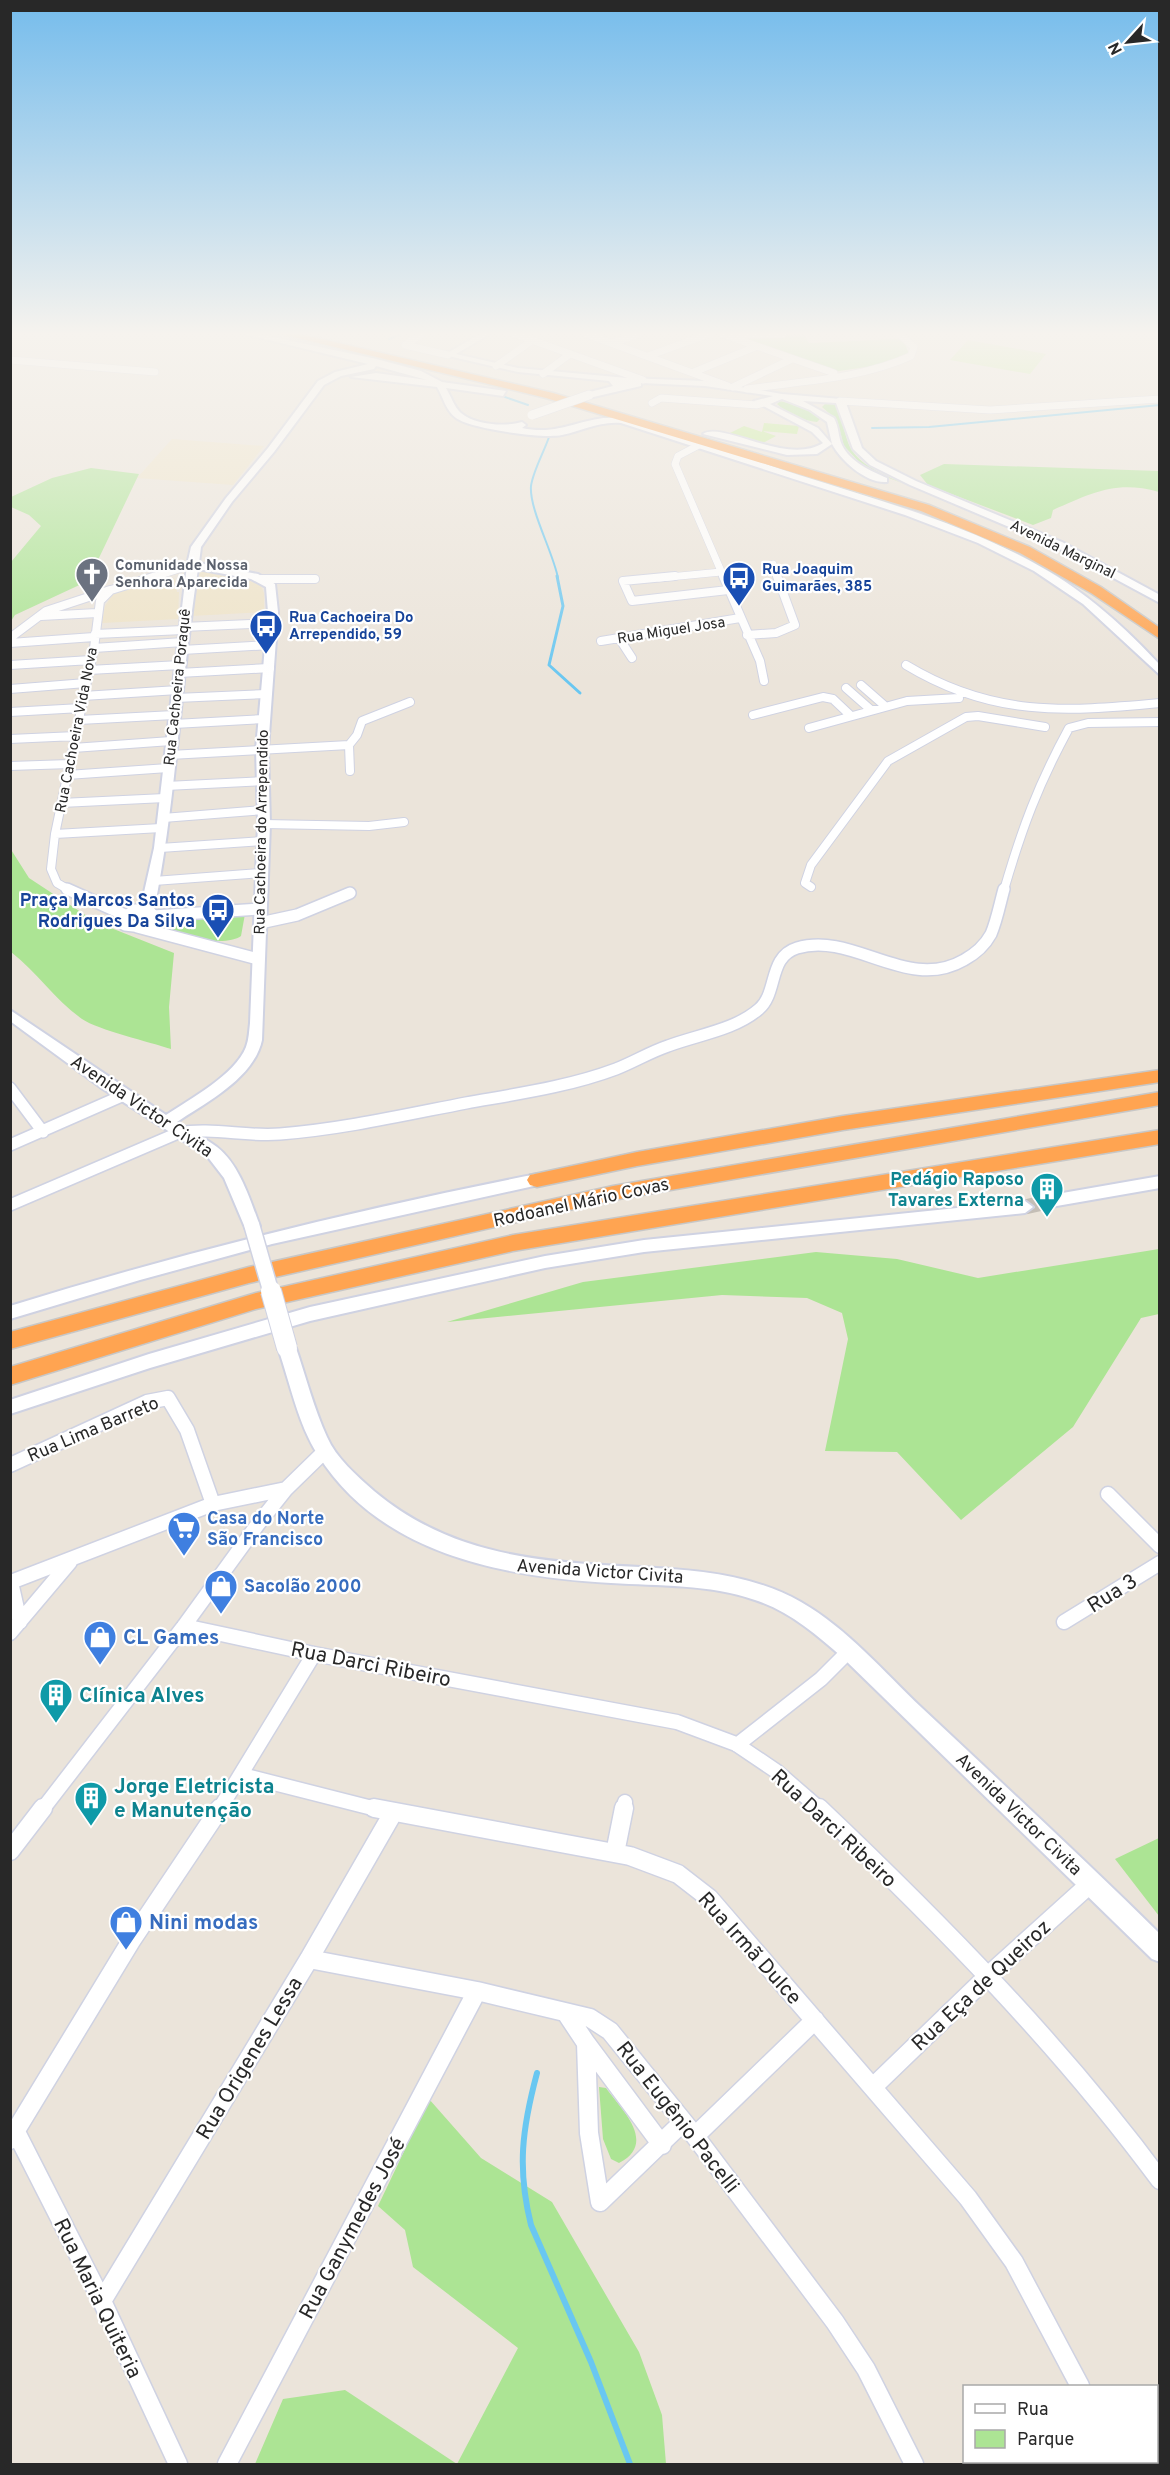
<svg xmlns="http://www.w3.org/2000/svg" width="1170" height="2475" font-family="Overpass,sans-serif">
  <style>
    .education { fill: #eee3c8 }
    .green { fill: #ace494 }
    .pitch { fill: #c1ec8f }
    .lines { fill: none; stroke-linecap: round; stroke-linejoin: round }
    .stream-far2 { stroke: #69c7f1; stroke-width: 2 }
    .stream-far1 { stroke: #69c7f1; stroke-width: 3 }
    .stream { stroke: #69c7f1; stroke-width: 6 }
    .secondary-tunnel { stroke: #c4beb6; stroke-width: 15; stroke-dasharray: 15 8; stroke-linecap: butt }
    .street-far4-casing { stroke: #cfd2e2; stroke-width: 8 }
    .street-far3-casing { stroke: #cfd2e2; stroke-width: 10 }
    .street-far2-casing { stroke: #cfd2e2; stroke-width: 14 }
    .street-far1-casing { stroke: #cfd2e2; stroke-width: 17 }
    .street-casing { stroke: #cfd2e2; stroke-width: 21 }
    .secondary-casing { stroke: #cfd2e2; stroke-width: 4 }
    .highway-casing { stroke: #c7c7c7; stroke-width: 3 }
    .street-far4 { stroke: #fff; stroke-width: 7 }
    .street-far3 { stroke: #fff; stroke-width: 8 }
    .street-far2 { stroke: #fff; stroke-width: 11 }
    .street-far1 { stroke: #fff; stroke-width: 14 }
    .street { stroke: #fff; stroke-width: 18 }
    .secondary { fill: #fff; fill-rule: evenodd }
    .highway { fill: #ffa451; fill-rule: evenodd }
    .secondary-bridge-far2-casing { stroke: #cfd2e2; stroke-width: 10; stroke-linecap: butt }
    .secondary-bridge-far1-casing { stroke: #cfd2e2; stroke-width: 18; stroke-linecap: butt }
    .secondary-bridge-casing { stroke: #cfd2e2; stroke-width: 22; stroke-linecap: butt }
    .secondary-bridge-far2 { stroke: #fff; stroke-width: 9 }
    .secondary-bridge-far1 { stroke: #fff; stroke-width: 15 }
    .secondary-bridge { stroke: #fff; stroke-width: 20 }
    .labels { text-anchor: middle; stroke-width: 4.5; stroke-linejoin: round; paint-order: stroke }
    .far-street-label { font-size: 15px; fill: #282828; stroke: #fff }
    .far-worship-label { font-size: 15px; font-weight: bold; fill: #5b616d; stroke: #fff; text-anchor: start }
    .far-transit-label { font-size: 15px; font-weight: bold; fill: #164399; stroke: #fff; text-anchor: start }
    .transit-label { font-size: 18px; font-weight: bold; fill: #164399; stroke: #fff; text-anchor: end }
    .street-label { font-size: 18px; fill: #282828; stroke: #fff }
    .culture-label { font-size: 18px; font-weight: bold; fill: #0d838f; stroke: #fff; text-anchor: end }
    .shop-label { font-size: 18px; font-weight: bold; fill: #366cbe; stroke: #fff; text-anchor: start }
    .near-street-label { font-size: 21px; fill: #282828; stroke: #fff }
    .near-shop-label { font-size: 21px; font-weight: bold; fill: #366cbe; stroke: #fff; text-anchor: start }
    .near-culture-label { font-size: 21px; font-weight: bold; fill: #0d838f; stroke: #fff; text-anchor: start }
  </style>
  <rect width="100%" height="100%" fill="#ebe4da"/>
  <path class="education" d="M172 439 264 446 233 485 137 478Z
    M212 570 260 584 264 593V612L191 616 195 576 204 571Z
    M169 577 175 579 177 592H179L178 619 102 623 105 606 113 594Z"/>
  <path class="green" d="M803 334 809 343 897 339 904 342 909 354 894 363 832 372 742 338Z
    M780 401 808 408 820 419 817 422C804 421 786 413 777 404Z
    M826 403 837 404C842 417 844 433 849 445 860 472 915 487 941 498L876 473 861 464 844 446 837 420 822 407Z
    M944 464 1159 471V492C1116 480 1092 493 1053 510L1051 518 1033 525 928 485 920 475Z
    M91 468 139 474 88 581 15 615 11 621V562L41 526 29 515 11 507V497L52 478Z
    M10 848 29 878 96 922 174 953 169 1007 171 1049C150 1042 98 1030 82 1019 55 1000 37 972 11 952Z
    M245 914 241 936C225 948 167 937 159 918Z
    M1159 1249V1314L1141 1318 1073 1427 961 1520 897 1452 825 1451 848 1339 842 1313 807 1298 722 1295 447 1322 583 1282 816 1252 897 1259 978 1278Z
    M1159 1838V1916L1115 1859Z
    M599 2087 606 2088C623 2111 657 2143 619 2163L611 2159 603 2139Z
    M429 2099 481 2158 552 2202 639 2352 662 2415 666 2464H255L283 2399 345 2390 457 2464 518 2348 413 2267 405 2230 378 2206Z"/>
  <path class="pitch" d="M968 340 1046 354 1030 374 950 360Z
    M764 423 799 426 797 434 762 431 776 436 763 443 730 433 744 426 762 432Z"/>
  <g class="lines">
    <path class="stream-far2" d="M261 334 289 340
      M389 339 401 334
      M499 395 528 405
      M872 428 929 427 1160 405
      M549 437C544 452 533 471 531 486 529 509 553 552 558 578"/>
    <path class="stream-far1" d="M557 576 563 606 549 665 580 693"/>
    <path class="stream" d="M537 2073C522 2129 517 2169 531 2225L591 2362 630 2464"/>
    <path class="secondary-tunnel" d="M1025 1207 1051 1201"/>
    <g class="street-far4-casing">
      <path id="street-far4" d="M515 334 643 380
        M586 334 728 386
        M722 334 834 373
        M733 335 783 334
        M613 343 639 334
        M405 345 448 355
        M405 345 422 334
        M648 356 709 334
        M10 360 155 372
        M496 366 533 340
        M694 372 755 347
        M543 374 570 354
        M733 387 792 359
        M747 389C802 381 860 379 911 356L914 347 899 334
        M840 401 990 410 1160 399
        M652 403 661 398 757 405 764 403
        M699 445 678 456 675 464 724 578
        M773 564 778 578
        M151 578 192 565
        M659 578 721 572"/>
    </g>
    <g class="street-far3-casing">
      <path id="street-far3" d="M675 576 623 581 632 601 728 590
        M723 576 760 661 764 681
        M261 579H315
        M41 616 97 613
        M183 627 272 623
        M95 634 183 630
        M747 635 776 633 795 625 777 576
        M10 638 46 611 110 590
        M619 638 632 658
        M601 641 740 618
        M10 643 94 637
        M94 648 183 642
        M182 650 271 645
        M10 665 91 660
        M906 665C992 717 1064 712 1160 703
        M89 670 180 665
        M179 673 270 668
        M861 685 885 706
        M846 688 871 710
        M10 689 86 683
        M83 696 178 690
        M176 698 266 694
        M10 712 81 708
        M753 715 823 697 833 699 851 716
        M79 720 174 715
        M174 724 264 719
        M809 728 907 701 959 698
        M10 739 76 736
        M349 745 357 735 362 721 410 702
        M73 748 171 741
        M170 755 349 745 350 771
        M10 766 70 764
        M67 775 168 768
        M166 786 264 781
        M61 803 165 798
        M163 818 264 810
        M264 824 369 826 404 822
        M55 834 161 828
        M160 848 262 841
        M154 881 261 873
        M811 887 805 883 811 865 888 761 966 717 978 716 1045 727
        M69 890 57 883 51 869 55 834 94 648 100 601 111 590 156 576
        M1004 890C1022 828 1038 785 1069 728L1088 723 1160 722"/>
    </g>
    <g class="street-far2-casing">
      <path id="street-far2" d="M67 889 125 915
        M135 910 151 913 153 919 142 927 125 925 123 918Z
        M153 916 260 909
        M260 923 297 915 350 893
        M137 927 258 959
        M10 1088 43 1132
        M10 1145 124 1095
        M10 1205 178 1133C212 1127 246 1137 280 1134 343 1129 404 1115 466 1103 516 1094 568 1087 616 1069 634 1062 650 1052 668 1046 697 1035 735 1030 759 1009 778 993 768 957 797 948 854 931 907 993 964 960 975 954 985 945 991 934 997 920 1000 903 1004 889"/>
    </g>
    <g class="street-far1-casing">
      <path id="street-far1" d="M10 1465 147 1402 168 1398 187 1430 213 1504
        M1108 1494 1160 1546
        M20 1622 11 1582 213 1504 286 1489
        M1064 1622 1160 1563
        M184 1626 314 1654 677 1722 736 1744 776 1771 821 1810
        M10 1633 70 1562
        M737 1745 821 1679 848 1652
        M242 1775 380 1810
        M42 1810 184 1626 258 1524 286 1489 325 1451
        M219 1810 314 1654
        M623 1810 625 1802"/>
    </g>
    <g class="street-casing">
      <path id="street" d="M374 1808 630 1856 678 1874 709 1898 968 2198 1014 2262 1080 2386
        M819 1808C941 1924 1060 2045 1160 2180
        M10 1851 43 1808
        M615 1853 624 1808
        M309 1959 477 1991 590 2018 610 2031 695 2136 835 2322 866 2369 914 2464
        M566 2013 586 2043 589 2133 600 2202
        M586 2043 662 2145
        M873 2087 988 1976 1091 1883
        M16 2132 102 2301 178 2464
        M695 2136 815 2020
        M10 2140 131 1941 220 1808
        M600 2202 683 2122
        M102 2301 309 1959 393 1813
        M1119 2462 1121 2464
        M227 2464 477 1991"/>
    </g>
    <g class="secondary-casing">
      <path id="secondary" d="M244 334H259L376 359 421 371 442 382 506 391 503 396 446 388C451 396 454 407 461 413 475 425 505 427 522 422L526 425 522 428C562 437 585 414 622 418 682 434 740 456 799 475 881 501 966 524 1041 567 1086 592 1125 627 1160 665V675L1083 604 1034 571 978 543 905 515 621 423C599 421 582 431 562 435 544 439 471 429 456 418 446 411 443 397 437 387L351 377 376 373 427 380 376 366 374 369 341 376 324 385 274 452 232 502 201 547 199 563 258 574 275 584 278 612 268 749 270 824 262 1040C254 1078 207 1102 177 1122 190 1130 205 1138 217 1147 240 1165 250 1200 260 1226L258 1230H246L224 1178 207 1156 100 1087 10 1021V1010L166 1115C190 1099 235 1075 246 1047 249 1039 249 1031 250 1023L258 824 256 749 268 612 266 587 251 579 198 569C180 682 177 798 154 910L147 914 140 910 154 848 187 565 191 547 226 498 268 448 318 381 335 372 368 364Z
        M480 334H490L456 354 518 368 627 378 705 381 782 394 841 399 846 403 862 448 876 461 916 481 1062 542 1160 595V603L1054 546 910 485 870 465 853 449 836 403 803 401 834 418C839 427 838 436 842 445 850 462 871 471 887 478V482C867 484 841 461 832 444L817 454 787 455 703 434C722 421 787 466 823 443L812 432 754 401 773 396 705 386 641 383V386L589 398 586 393 613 386 609 381 518 372 444 355ZM782 399 810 410 827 422 832 444 818 428 770 404Z
        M537 1174 543 1176 545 1180 543 1184 272 1244 140 1280 10 1319V1306C184 1252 359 1209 537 1174Z
        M1160 1176V1188L1051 1207 1043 1201 1051 1195Z
        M1025 1201 1033 1207 1025 1213 644 1252 545 1268 310 1321 150 1368 10 1414V1400L149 1354 310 1307 545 1256 644 1240Z
        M287 1341 293 1343 296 1348C306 1377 314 1409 327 1437 336 1458 357 1476 374 1491 453 1557 542 1562 640 1567 696 1570 752 1574 801 1602 848 1629 884 1672 922 1708 1002 1783 1082 1857 1160 1934V1962L1152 1959 842 1657C816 1634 789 1611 755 1600 709 1584 659 1586 611 1583 503 1577 380 1554 318 1455 298 1424 290 1383 278 1348L281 1343Z"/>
    </g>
    <g class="highway-casing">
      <path id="highway" d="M281 334H300L553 393 929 505 1030 547 1101 587 1160 628V639L1091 593 1020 553 921 511 546 398Z
        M1160 1070V1082L843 1130 637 1166 537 1187 530 1185 527 1180 530 1175 637 1152 843 1116Z
        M1160 1092V1105L613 1200 249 1283 10 1349V1332L249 1267 613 1186Z
        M1160 1130V1144L513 1251 256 1309 10 1385V1367L256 1293 513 1235Z"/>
    </g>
    <use href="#street-far4" class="street-far4"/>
    <use href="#street-far3" class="street-far3"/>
    <use href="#street-far2" class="street-far2"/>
    <use href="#street-far1" class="street-far1"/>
    <use href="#street" class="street"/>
    <use href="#secondary" class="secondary"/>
    <use href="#highway" class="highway"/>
    <g class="secondary-bridge-far2-casing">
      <path id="secondary-bridge-far2" d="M532 415 589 395"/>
    </g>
    <g class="secondary-bridge-far1-casing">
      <path id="secondary-bridge-far1" d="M252 1226 271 1292"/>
    </g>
    <g class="secondary-bridge-casing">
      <path id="secondary-bridge" d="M271 1291 287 1348"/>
    </g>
    <use href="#secondary-bridge-far2" class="secondary-bridge-far2"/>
    <use href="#secondary-bridge-far1" class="secondary-bridge-far1"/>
    <use href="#secondary-bridge" class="secondary-bridge"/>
  </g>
  <linearGradient id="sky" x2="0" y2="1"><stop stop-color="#75bcec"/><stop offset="0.49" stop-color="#f6f3ee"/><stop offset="1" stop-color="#f6f3ee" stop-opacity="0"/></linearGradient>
  <rect width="1170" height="681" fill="url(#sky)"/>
  <defs>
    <g id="church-pin" transform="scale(1.725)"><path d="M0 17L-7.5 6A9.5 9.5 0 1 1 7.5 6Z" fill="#6b7280" stroke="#fff"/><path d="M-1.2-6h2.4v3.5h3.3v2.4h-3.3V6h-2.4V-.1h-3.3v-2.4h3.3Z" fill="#fff"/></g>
    <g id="bus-pin" transform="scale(1.725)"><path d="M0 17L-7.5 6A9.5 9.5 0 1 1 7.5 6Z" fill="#1a4fb4" stroke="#fff"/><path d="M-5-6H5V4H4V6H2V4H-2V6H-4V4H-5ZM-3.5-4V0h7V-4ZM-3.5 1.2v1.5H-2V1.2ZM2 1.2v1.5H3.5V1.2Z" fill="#fff"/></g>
    <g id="building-pin" transform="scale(1.725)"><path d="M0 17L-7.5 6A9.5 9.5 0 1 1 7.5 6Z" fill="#0f9aa8" stroke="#fff"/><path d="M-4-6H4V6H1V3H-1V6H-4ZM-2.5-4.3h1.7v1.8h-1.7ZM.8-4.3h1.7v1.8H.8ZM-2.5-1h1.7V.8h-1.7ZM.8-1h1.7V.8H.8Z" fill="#fff"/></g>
    <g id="supermarket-pin" transform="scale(1.725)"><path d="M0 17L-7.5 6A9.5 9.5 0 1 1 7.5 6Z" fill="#3f7fe0" stroke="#fff"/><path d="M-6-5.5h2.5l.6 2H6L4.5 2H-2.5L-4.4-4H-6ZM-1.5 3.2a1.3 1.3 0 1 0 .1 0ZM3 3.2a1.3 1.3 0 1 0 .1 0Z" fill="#fff"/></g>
    <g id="shop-pin" transform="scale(1.725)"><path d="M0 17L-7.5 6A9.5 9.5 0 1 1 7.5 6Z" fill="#3f7fe0" stroke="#fff"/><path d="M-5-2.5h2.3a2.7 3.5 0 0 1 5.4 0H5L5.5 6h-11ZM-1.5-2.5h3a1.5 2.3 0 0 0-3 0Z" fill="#fff"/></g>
  </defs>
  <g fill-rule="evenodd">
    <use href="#church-pin" x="92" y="574"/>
    <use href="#bus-pin" x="739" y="578"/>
    <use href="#bus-pin" x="266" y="626"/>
    <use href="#bus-pin" x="218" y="910"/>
    <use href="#building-pin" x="1047" y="1189"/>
    <use href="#supermarket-pin" x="184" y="1528"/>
    <use href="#shop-pin" x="221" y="1586"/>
    <use href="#shop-pin" x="100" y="1637"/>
    <use href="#building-pin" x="56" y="1695"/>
    <use href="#building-pin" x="91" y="1798"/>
    <use href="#shop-pin" x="126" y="1922"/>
  </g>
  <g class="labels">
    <g class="far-street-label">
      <text transform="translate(1063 549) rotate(26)" y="5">Avenida Marginal</text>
      <text transform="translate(671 630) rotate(-9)" y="5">Rua Miguel Josa</text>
      <text transform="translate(177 687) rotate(-84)" y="5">Rua Cachoeira Poraquê</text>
      <text transform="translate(76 730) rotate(-79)" y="5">Rua Cachoeira Vida Nova</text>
      <text transform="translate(261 832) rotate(-89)" y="5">Rua Cachoeira do Arrependido</text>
    </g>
    <g class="far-worship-label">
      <text x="115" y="570">Comunidade Nossa<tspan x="115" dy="17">Senhora Aparecida</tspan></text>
    </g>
    <g class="far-transit-label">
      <text x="762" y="574">Rua Joaquim<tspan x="762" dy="17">Guimarães, 385</tspan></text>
      <text x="289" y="622">Rua Cachoeira Do<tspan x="289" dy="17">Arrependido, 59</tspan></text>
    </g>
    <g class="transit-label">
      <text x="195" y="906">Praça Marcos Santos<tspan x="195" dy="21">Rodrigues Da Silva</tspan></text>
    </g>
    <g class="street-label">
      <text transform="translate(142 1106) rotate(34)" y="6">Avenida Victor Civita</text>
      <text transform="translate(581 1202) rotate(-12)" y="6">Rodoanel Mário Covas</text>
      <text transform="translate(93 1429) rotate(-23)" y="6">Rua Lima Barreto</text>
      <text transform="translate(600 1571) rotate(4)" y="6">Avenida Victor Civita</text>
      <text transform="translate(1019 1814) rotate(44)" y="6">Avenida Victor Civita</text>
    </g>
    <g class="culture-label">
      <text x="1024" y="1185">Pedágio Raposo<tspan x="1024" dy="21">Tavares Externa</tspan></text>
    </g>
    <g class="shop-label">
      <text x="207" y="1524">Casa do Norte<tspan x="207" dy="21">São Francisco</tspan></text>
      <text x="244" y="1592">Sacolão 2000</text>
    </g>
    <g class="near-street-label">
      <text transform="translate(1112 1593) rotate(-32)" y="7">Rua 3</text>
      <text transform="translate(371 1664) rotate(11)" y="7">Rua Darci Ribeiro</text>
      <text transform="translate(834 1828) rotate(43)" y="7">Rua Darci Ribeiro</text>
      <text transform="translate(750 1948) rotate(48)" y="7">Rua Irmã Dulce</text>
      <text transform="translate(981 1985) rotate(-43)" y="7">Rua Eça de Queiroz</text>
      <text transform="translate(249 2058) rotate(-59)" y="7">Rua Origenes Lessa</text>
      <text transform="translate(678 2117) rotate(52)" y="7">Rua Eugênio Pacelli</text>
      <text transform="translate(352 2228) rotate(-62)" y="7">Rua Ganymedes José</text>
      <text transform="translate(98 2298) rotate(64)" y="7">Rua Maria Quiteria</text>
    </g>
    <g class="near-shop-label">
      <text x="123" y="1644">CL Games</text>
      <text x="149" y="1929">Nini modas</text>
    </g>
    <g class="near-culture-label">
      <text x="79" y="1702">Clínica Alves</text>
      <text x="114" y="1793">Jorge Eletricista<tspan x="114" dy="24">e Manutenção</tspan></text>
    </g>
  </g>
  <rect width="1170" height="2475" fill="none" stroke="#282828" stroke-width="24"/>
  <rect x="963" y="2385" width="195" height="78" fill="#ffffff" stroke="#a9a9a9" stroke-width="1.5"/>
  <rect x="975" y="2404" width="30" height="9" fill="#ffffff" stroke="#a9a9a9" stroke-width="1.5"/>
  <text x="1017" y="2415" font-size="18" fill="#282828">Rua</text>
  <rect x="975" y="2430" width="30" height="18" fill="#ace494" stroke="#a9a9a9" stroke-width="1.5"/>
  <text x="1017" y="2445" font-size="18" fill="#282828">Parque</text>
  <g transform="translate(1128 42) rotate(243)" stroke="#ffffff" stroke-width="4.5" paint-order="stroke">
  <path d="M0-4.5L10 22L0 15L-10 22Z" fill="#282828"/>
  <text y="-9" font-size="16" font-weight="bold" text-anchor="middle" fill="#282828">N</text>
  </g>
</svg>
